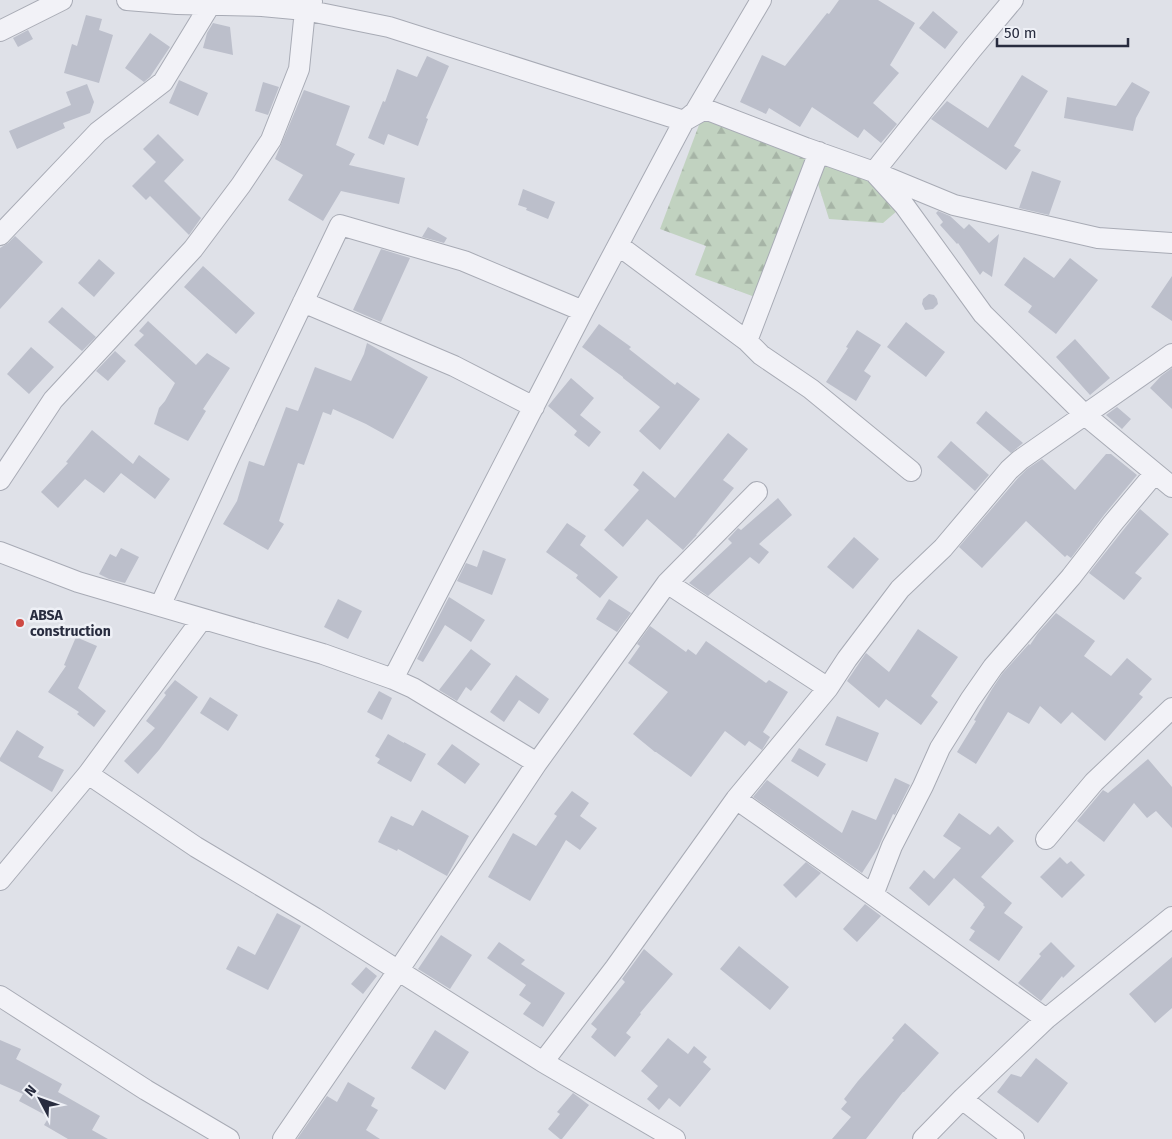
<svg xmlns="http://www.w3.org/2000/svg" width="1172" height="1139" font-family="'Fira Sans',sans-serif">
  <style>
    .forest { fill: url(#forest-firs) }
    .building { fill: #bcbfcb }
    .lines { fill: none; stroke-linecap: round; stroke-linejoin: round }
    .minor-casing { stroke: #a8abb5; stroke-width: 22 }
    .minor { stroke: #f2f2f7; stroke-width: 20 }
    .poi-dot { fill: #ce4943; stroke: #eef0f6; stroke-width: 2 }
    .labels { text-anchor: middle; stroke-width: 5; stroke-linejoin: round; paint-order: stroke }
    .poi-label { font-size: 14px; font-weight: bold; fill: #282c3f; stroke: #eef0f6; text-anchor: start }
  </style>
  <defs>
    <pattern id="forest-firs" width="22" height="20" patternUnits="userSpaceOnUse" patternTransform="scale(1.25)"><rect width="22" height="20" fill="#c1d2c0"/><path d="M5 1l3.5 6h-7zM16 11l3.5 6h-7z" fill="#a6b4a6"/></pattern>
  </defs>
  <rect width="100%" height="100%" fill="#dfe1e8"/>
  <path class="forest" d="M705 109 874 172 904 205 883 223 829 219 818 184 755 297 695 275 706 246 660 229Z"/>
  <path class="building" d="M839 0H878L915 23 890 65 899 73 873 103 897 124 881 143 864 129 858 138 812 107 800 127 769 108 766 114 740 102 762 55 785 66 827 13 829 14Z
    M933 11 958 32 945 49 919 28Z
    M86 15 102 19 99 30 113 35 99 83 64 73 72 44 77 46Z
    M213 23 230 27 233 55 203 48 207 33Z
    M28 30 33 39 18 47 13 38Z
    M150 33 170 47 150 77 144 82 125 68Z
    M427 56 449 66 426 118 428 119 418 146 388 134 384 145 368 138 383 101 385 102 397 69 417 77Z
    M1022 75 1048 91 1014 146 1021 150 1006 170 931 119 947 101 988 128Z
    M179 80 208 93 198 116 169 103Z
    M263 82 279 87 268 115 255 111Z
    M1132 82 1150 92 1136 118 1133 131 1064 118 1067 97 1116 106Z
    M87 84 94 102 90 113 63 123 65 128 17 149 9 131 71 105 66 92Z
    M304 90 350 106 336 145 355 154 349 165 405 178 399 204 341 191 323 221 288 200 303 175 275 159Z
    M158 134 184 160 164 181 201 218 189 235 150 196 146 200 132 186 156 162 143 149Z
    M1032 171 1061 181 1049 215 1019 208Z
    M523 189 555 202 548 219 526 210 527 208 518 205Z
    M938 211 950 216 964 229 969 224 989 243 999 234 992 277 983 271 980 275 958 243 957 244 940 225 943 222 936 213Z
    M428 227 447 238 444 243 422 237Z
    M15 236 43 262 0 309V248L8 243Z
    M381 249 410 258 381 322 353 310Z
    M1024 257 1054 278 1070 258 1098 280 1056 334 1028 312 1032 306 1004 285Z
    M99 259 115 273 94 297 78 283Z
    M203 266 255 313 236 334 184 287Z
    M1172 276V321L1151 307Z
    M929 294 934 295 937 299 938 304 933 309 925 310 922 304 923 299Z
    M62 307 96 337 82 351 48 322Z
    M148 321 196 365 207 353 230 368 203 409 206 411 188 441 154 424 159 408 165 401 175 383 134 345 144 335 139 331Z
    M906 322 945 352 926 377 887 347Z
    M599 324 631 347 629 349 675 385 677 382 700 399 660 450 639 431 660 407 623 378V377L582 347Z
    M857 330 881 345 864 371 871 376 856 401 826 382 848 348 846 347Z
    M1075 339 1110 378 1090 395 1056 357Z
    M367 343 428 377 393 439 366 424 333 409 331 415 323 412 304 465 298 463 279 521 284 524 268 550 223 524 237 501 249 461 264 466 286 407 298 411 315 367 351 381 364 354Z
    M31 347 54 367 29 394 7 374Z
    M115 351 126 361 108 381 96 371Z
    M1172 368V409L1150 388 1161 376Z
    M571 378 594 398 580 415 601 432 589 447 574 435 577 431 548 406Z
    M1117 407 1131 419 1122 429 1106 415Z
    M986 411 1023 443 1011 453 976 423Z
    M92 430 133 464 139 455 170 479 155 499 121 473 104 493 85 479 58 508 41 492 68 463 66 462Z
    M728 433 748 449 723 480 734 488 696 535H697L694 538 683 550 647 519 623 547 604 530 639 490 633 485 643 471 675 498Z
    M951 441 989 475 975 491 937 457Z
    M1106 454H1111L1137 475 1104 515 1071 558 1067 555 1065 557 1026 521 982 568 959 547 1018 478 1027 469 1042 459 1075 490Z
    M778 498 792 515 759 544 769 552 759 564 750 557 708 596 689 583 732 543 728 539 738 528 741 530Z
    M1140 509 1169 534 1135 573 1142 578 1124 600 1089 573Z
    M567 523 586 536 580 545 618 577 600 598 576 578 578 575 546 552Z
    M854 537 879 559 853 589 827 567Z
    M121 548 139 557 125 583 109 579 99 574 110 554 116 557Z
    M483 550 506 559 492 595 457 581 466 563 477 567Z
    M449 597 485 620 471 642 445 625 423 662 417 659Z
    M338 599 362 611 348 639 324 627Z
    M609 599 631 613 617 632 596 619Z
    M1056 613 1095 641 1084 656 1111 676 1127 658 1152 679 1139 694 1143 697 1105 741 1072 712 1061 724 1040 706 1029 724 1008 712 976 764 957 752 976 721 974 720 992 689 1002 674 1029 644 1030 645 1038 633Z
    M650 626 686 652 688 649 696 655 706 641 766 683 769 680 788 692 763 732 770 737 762 750 749 741 745 746 725 731 691 777 656 752H655L633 734 668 692 628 663 640 646 637 644Z
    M918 629 958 657 931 696 938 702 921 725 886 699 879 708 847 681 866 653 889 672Z
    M76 637 97 646 78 688 106 711 94 727 77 714 79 712 48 692 66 666 64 665Z
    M471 649 491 664 471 691 466 687 457 701 439 690Z
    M516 675 549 699 539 714 519 700 504 722 490 712Z
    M175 680 198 697 159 750 138 774 124 761 155 728 146 721 166 695 164 693Z
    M379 691 392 698 382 720 367 712Z
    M210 697 238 715 228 731 200 713Z
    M837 716 879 733 867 762 825 745Z
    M17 730 44 747 38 757 64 770 52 792 0 761V758Z
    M388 734 404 743V742L426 754 411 782 377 763 380 759 375 756Z
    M452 744 480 764 465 784 437 764Z
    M799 748 826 764 818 777 791 761Z
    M1148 759 1172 787V828L1156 811 1147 818 1134 803 1104 842 1077 821 1103 790 1108 793Z
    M895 778 910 785 895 815 893 814 878 848 862 873 753 797 767 780 842 833 852 810 876 820Z
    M572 791 589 803 580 816 597 828 580 850 566 840 530 901 488 877 513 833 536 846 557 816 554 814Z
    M422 810 469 836 447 876 398 849 397 851 378 842 391 816 413 826Z
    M959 813 990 835 998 826 1014 841 981 877 1012 903 1004 913 1023 927 999 961 969 940 975 931 970 928 985 907 983 905 984 904 954 878 929 906 909 888 924 870 934 879 961 848 943 836Z
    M1060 857 1067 864 1071 861 1085 875 1062 898 1040 877Z
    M806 862 821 873 796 898 783 885Z
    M865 904 881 916 857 942 843 929Z
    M277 913 301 926 268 990 226 969 238 946 255 955Z
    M441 935 472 955 450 989 418 969Z
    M499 942 525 960 521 964 565 993 543 1027 523 1014 531 1003 519 995 526 985 487 958Z
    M1051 942 1075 966 1063 978 1062 976 1041 1001 1018 983 1041 956 1039 954Z
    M739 946 789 987 770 1010 720 969Z
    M644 949 673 974 640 1013 641 1014 626 1033 631 1037 615 1057 591 1037 597 1029 591 1024 625 982 622 979Z
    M1172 957V1008L1155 1023 1129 994Z
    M366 967 377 976 363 994 351 984Z
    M905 1023 939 1053 904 1092H903L866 1139H832L851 1117 841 1109 847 1102 844 1099 858 1081 894 1040 892 1038Z
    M435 1030 469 1052 445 1090 411 1068Z
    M668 1038 688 1054 694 1046 707 1057 703 1062 711 1069 680 1107 669 1098 659 1110 647 1099 658 1086 641 1071Z
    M0 1040 21 1049 16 1059 62 1084 58 1092 100 1116 92 1130 108 1139H68L44 1125 49 1117 19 1101 23 1094 0 1084Z
    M1036 1058 1068 1083 1038 1123 997 1092 1011 1074 1021 1077Z
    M348 1082 375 1098 371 1106 378 1110 366 1130 380 1139H297L327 1096 337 1102Z
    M573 1093 589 1105 562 1139H560L548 1129 560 1114 557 1112Z"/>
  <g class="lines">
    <g class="minor-casing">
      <path id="minor" d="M127 0 177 4 262 6 305 10 389 27 684 121 705 109 806 148 874 172 904 205 983 314 1085 415 1172 487
        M1013 0 972 49 874 172 954 205 1098 238 1172 243
        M0 31 62 0
        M819 152 747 341 761 355 811 389 911 471
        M0 235 98 132 163 82 210 5 211 0
        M618 245 747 341
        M303 302 454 366 534 407
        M0 480 53 400 193 249 241 185 271 140 299 69 305 10 312 2
        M0 552 78 582 323 654 393 679 413 688 537 763
        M667 583 828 688
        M160 606 231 453 340 225 464 261 583 311
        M393 679 583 311 684 121 695 112 761 0
        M88 774 196 847 315 918 543 1062 675 1139
        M736 799 873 895 1046 1019
        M1046 839 1094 782 1172 708
        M0 880 88 774 202 619
        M873 895 892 846 923 786 940 748 970 700 993 667 1071 577 1113 523 1155 473
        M0 996 146 1090 229 1139
        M543 1062 615 968 736 799 828 688 847 659 900 589 943 548 1009 470 1020 460 1172 354
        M962 1099 1014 1139
        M283 1139 398 971 537 763 667 583 757 492
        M923 1139 962 1099 1046 1019 1172 917"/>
    </g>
    <use href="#minor" class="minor"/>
  </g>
  <circle class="poi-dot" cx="20" cy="623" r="5"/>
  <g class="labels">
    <g class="poi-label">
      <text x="30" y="620">ABSA<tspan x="30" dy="16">construction</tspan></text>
    </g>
  </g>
  <g transform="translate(40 1099) rotate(311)" stroke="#eef0f6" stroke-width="4" paint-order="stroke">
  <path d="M0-4L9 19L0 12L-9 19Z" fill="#282c3f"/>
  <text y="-8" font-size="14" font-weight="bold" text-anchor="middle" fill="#282c3f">N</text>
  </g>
  <path d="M997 38v8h131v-8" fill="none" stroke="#282c3f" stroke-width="2.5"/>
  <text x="1004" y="38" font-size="15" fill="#282c3f" stroke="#eef0f6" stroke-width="4" paint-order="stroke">50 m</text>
</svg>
